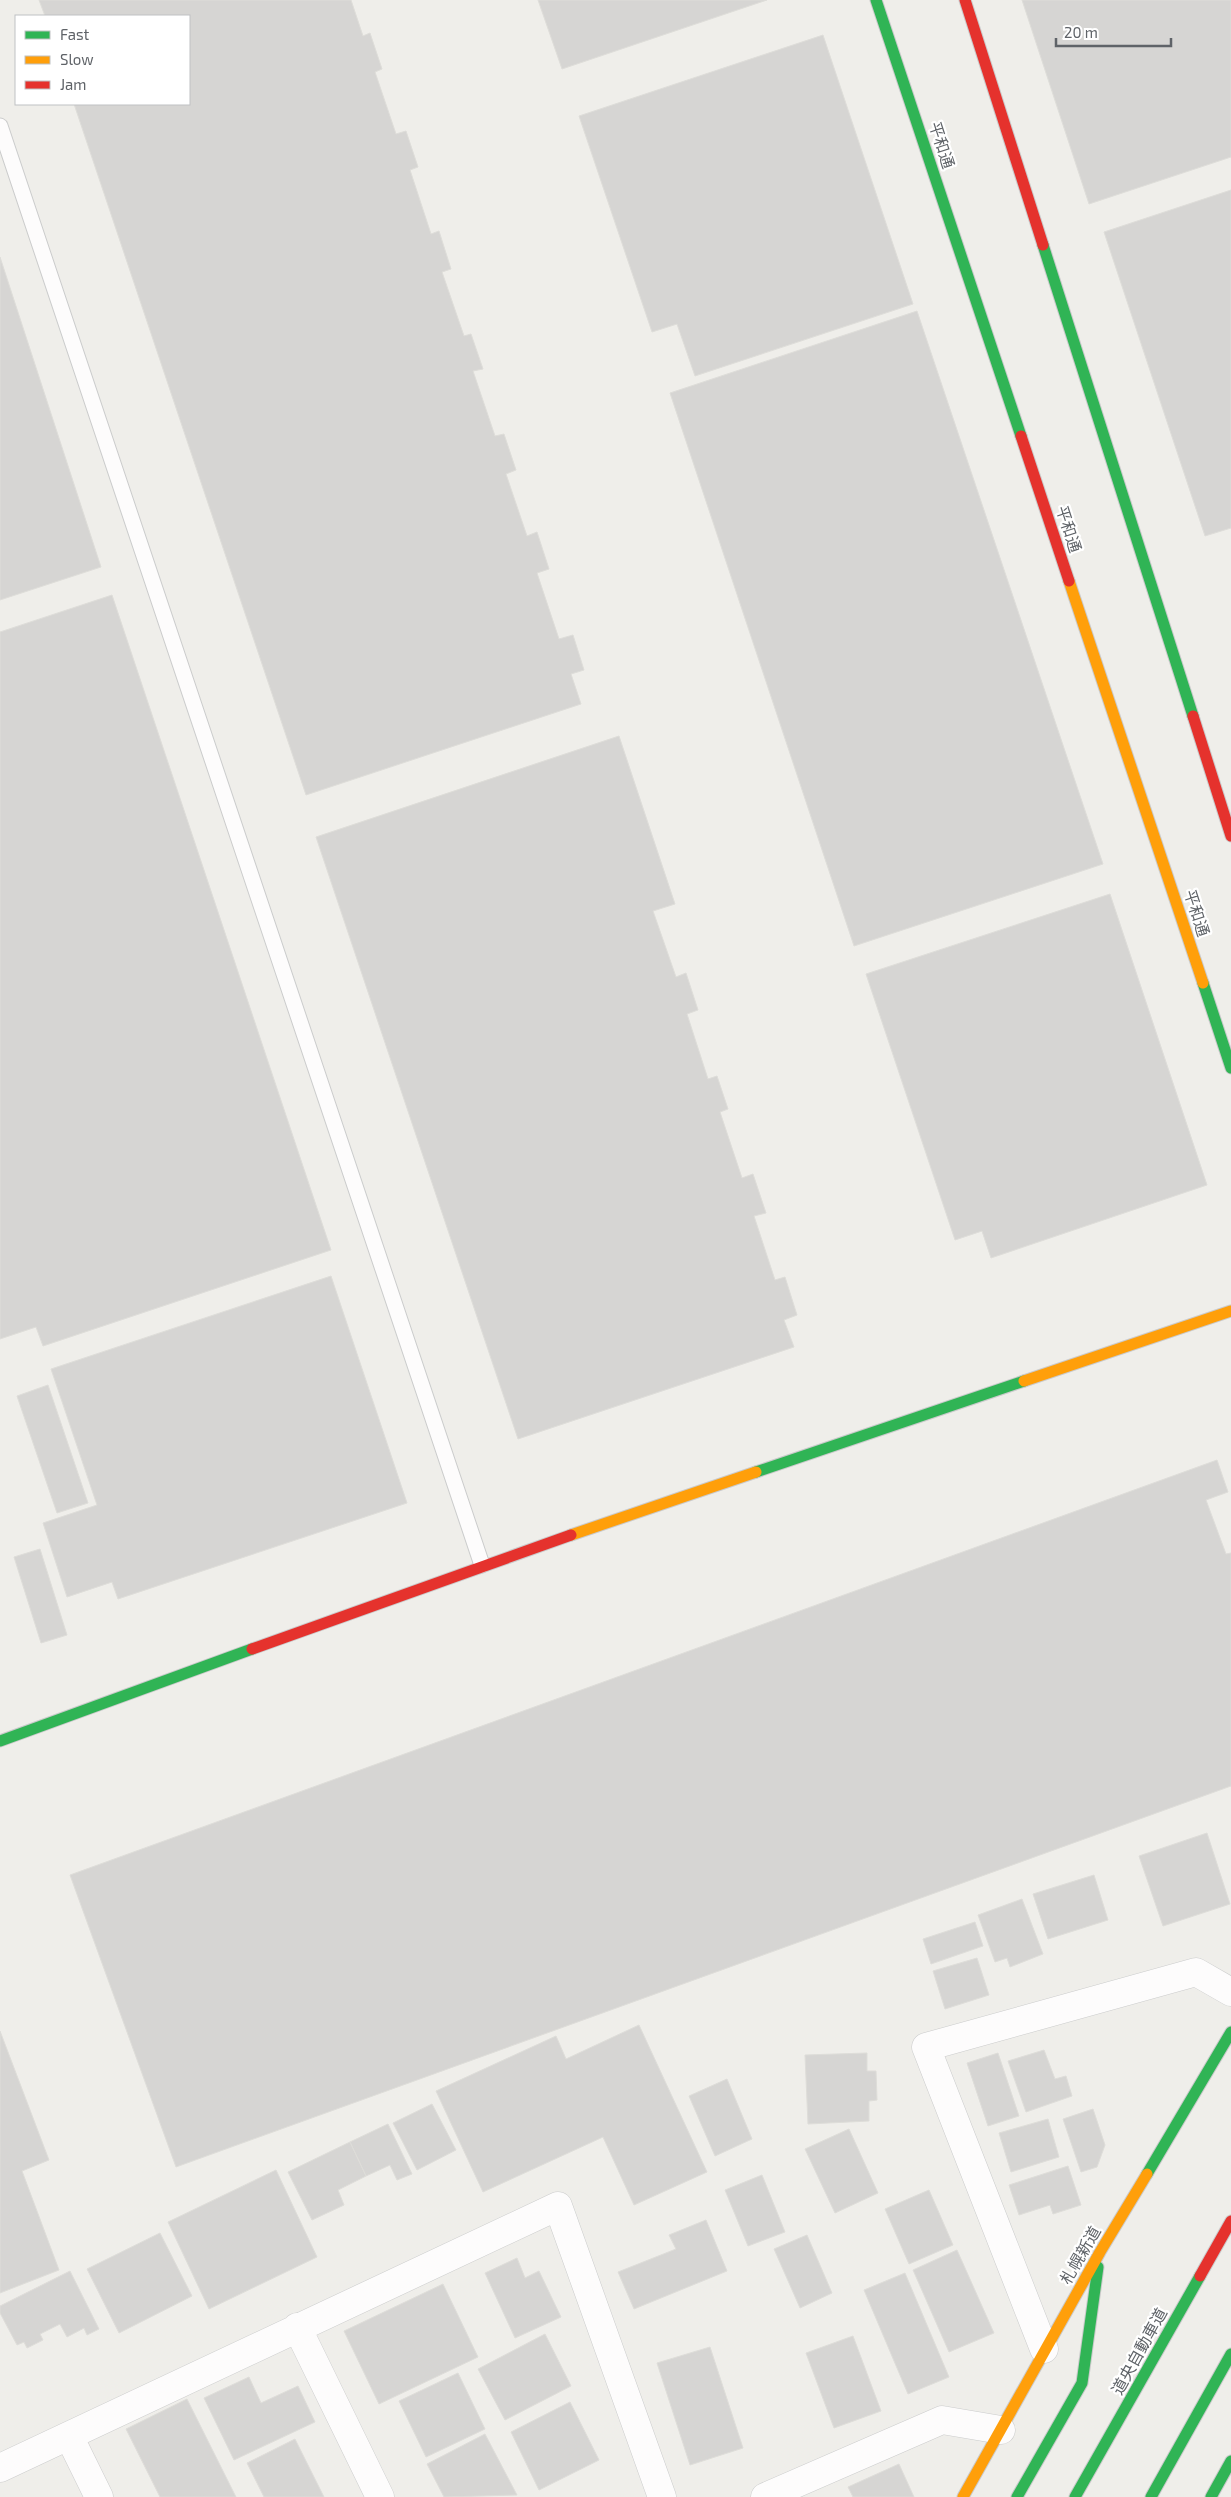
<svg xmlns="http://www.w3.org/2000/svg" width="1231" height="2497" font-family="'Exo 2','Noto Sans JP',sans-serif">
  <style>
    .building { fill: #d6d5d3; stroke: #deddd9 }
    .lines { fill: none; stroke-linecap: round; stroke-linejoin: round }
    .lane-casing { stroke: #cbcccc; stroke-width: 17 }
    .street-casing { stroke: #cbcccc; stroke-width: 29 }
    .fast-casing { stroke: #cacacb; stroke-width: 13 }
    .slow-casing { stroke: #cacacb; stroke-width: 13 }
    .jam-casing { stroke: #cacacb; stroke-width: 13 }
    .lane { stroke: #fdfcfc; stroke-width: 15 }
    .street { stroke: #fdfcfc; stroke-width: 28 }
    .fast { stroke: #30b455; stroke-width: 11 }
    .slow { stroke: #ff9f0a; stroke-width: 11 }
    .jam { stroke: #e5322d; stroke-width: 11 }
    .labels { text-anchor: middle; stroke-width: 4.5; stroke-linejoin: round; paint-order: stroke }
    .street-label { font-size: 16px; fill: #5f6368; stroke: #fff }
  </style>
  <rect width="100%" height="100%" fill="#efeeea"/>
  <path class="building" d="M39 0H351L363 36 370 33 382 69 375 72 396 134 406 131 418 167 410 170 431 234 439 231 451 269 442 272 464 336 471 334 483 369 473 371 495 436 504 434 516 470 506 474 527 536 537 532 549 569 537 573 559 639 573 635 584 670 571 674 581 704 306 795 74 104H189V16H45Z
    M538 0H767L562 69Z
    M1022 0H1231V157L1089 204Z
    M823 35 913 304 695 376 677 324 652 332 579 116Z
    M1231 190V528L1205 536 1104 232Z
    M0 257 101 567 0 600Z
    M917 311 1103 864 854 946 670 393Z
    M112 595 331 1250 43 1346 36 1327 0 1339V632Z
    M619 736 675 904 653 911 676 977 686 973 698 1010 687 1014 708 1079 717 1076 728 1109 720 1112 742 1178 753 1174 766 1213 754 1216 775 1280 785 1277 797 1315 784 1320 794 1347 518 1439 316 837Z
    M1110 894 1207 1185 991 1258 982 1231 955 1240 866 974Z
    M331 1276 407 1503 118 1599 112 1582 67 1597 43 1523 97 1505 51 1369Z
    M48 1385 88 1503 57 1513 17 1396Z
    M1217 1460 1228 1492 1206 1500 1226 1554 1231 1553V1786L176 2167 70 1875Z
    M40 1549 67 1635 41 1643 14 1557Z
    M1207 1833 1230 1904 1163 1926 1139 1856Z
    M1094 1875 1108 1920 1048 1939 1033 1894Z
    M1022 1899 1043 1954 1010 1967 1007 1958 995 1962 978 1915Z
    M975 1922 983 1946 931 1964 923 1939Z
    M977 1958 989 1995 945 2009 933 1971Z
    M639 2025 707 2172 634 2205 603 2137 483 2192 436 2091 556 2036 566 2059Z
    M0 2031 49 2160 22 2171 59 2270 0 2293Z
    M1044 2050 1055 2079 1066 2076 1072 2096 1026 2112 1008 2061Z
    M867 2053V2071H876L877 2100 869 2101V2121L808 2124 805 2055Z
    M998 2053 1019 2116 988 2126 967 2063Z
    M727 2079 752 2139 715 2156 689 2096Z
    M432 2104 456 2150 417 2170 393 2123Z
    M1093 2109 1105 2145 1097 2167 1081 2172 1063 2119Z
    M1048 2119 1059 2157 1011 2172 999 2133Z
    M388 2124 412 2174 397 2180 390 2165 366 2176 350 2142Z
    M849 2129 878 2193 835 2213 805 2149Z
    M350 2142 366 2176 338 2190 344 2205 312 2220 288 2172Z
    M1068 2166 1081 2205 1053 2214 1050 2205 1019 2215 1009 2185Z
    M276 2170 317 2257 209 2309 168 2222Z
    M762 2175 785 2232 748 2246 725 2190Z
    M929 2190 953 2245 909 2264 885 2209Z
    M706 2220 727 2271 634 2309 618 2272 676 2249 669 2235Z
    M160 2233 192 2296 119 2333 87 2269Z
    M807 2235 832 2293 800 2308 774 2249Z
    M957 2250 994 2333 949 2352 913 2270Z
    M517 2258 525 2278 539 2271 561 2317 515 2338 485 2273Z
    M70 2271 99 2329 87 2335 84 2328 67 2337 60 2324 40 2334 43 2340 27 2348 24 2342 17 2345 0 2313V2306Z
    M905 2273 949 2377 908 2394 864 2290Z
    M443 2284 478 2357 379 2404 344 2331Z
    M545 2334 571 2386 505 2420 478 2369Z
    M853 2336 881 2411 834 2428 806 2353Z
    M710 2347 743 2448 690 2465 657 2363Z
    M458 2373 485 2429 426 2457 399 2401Z
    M249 2377 261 2403 298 2386 315 2422 234 2460 204 2398Z
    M187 2399 236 2497H160L126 2429Z
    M570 2402 599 2460 539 2490 511 2432Z
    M485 2434 517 2495 444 2497 427 2464Z
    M295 2439 324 2497H264L247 2463Z
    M899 2464 914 2497H853L848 2487Z"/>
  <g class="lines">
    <g class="lane-casing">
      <path id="lane" d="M0 126 482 1565"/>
    </g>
    <g class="street-casing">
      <path id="street" d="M297 2327 380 2497
        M1044 2349 926 2047 1196 1972 1231 1992
        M69 2436 99 2497
        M0 2468 558 2206 662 2497
        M765 2497 942 2420 1001 2430"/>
    </g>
    <g class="fast-casing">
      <path id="fast" d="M876 0 1021 436
        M1043 245 1193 716
        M1203 983 1231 1068
        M756 1472 1024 1381
        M0 1741 252 1649
        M1147 2174 1231 2032
        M1017 2497 1082 2383 1098 2267
        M1075 2497 1200 2276
        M1151 2497 1231 2354
        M1211 2497 1231 2461"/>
    </g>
    <g class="slow-casing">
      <path id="slow" d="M1069 581 1203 983
        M1024 1381 1231 1311
        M571 1535 756 1472
        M963 2497 1100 2252 1147 2174"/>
    </g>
    <g class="jam-casing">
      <path id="jam" d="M965 0 1043 245
        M1021 436 1069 581
        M1193 716 1231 836
        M252 1649 571 1535
        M1200 2276 1231 2221"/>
    </g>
    <use href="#lane" class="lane"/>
    <use href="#street" class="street"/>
    <use href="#fast" class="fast"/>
    <use href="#slow" class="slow"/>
    <use href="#jam" class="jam"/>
  </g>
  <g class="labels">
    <g class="street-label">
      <text transform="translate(942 145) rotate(72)" y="6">平和通</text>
      <text transform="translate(1069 529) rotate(72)" y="6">平和通</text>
      <text transform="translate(1197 913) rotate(72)" y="6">平和通</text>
      <text transform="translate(1080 2255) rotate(-60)" y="6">札幌新道</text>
      <text transform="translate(1139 2351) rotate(-61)" y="6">道央自動車道</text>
    </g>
  </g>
  <rect x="15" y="15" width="175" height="90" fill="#ffffff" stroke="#bfc1c3"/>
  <rect x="25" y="31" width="25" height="8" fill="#30b455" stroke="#bfc1c3"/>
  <text x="60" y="40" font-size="15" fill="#5f6368">Fast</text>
  <rect x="25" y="56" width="25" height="8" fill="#ff9f0a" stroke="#bfc1c3"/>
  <text x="60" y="65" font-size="15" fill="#5f6368">Slow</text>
  <rect x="25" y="81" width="25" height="8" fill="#e5322d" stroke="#bfc1c3"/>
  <text x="60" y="90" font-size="15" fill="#5f6368">Jam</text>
  <path d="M1056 38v8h115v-8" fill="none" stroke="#5f6368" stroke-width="2.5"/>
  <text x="1064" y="38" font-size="15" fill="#5f6368" stroke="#ffffff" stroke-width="4" paint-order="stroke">20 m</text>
</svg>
